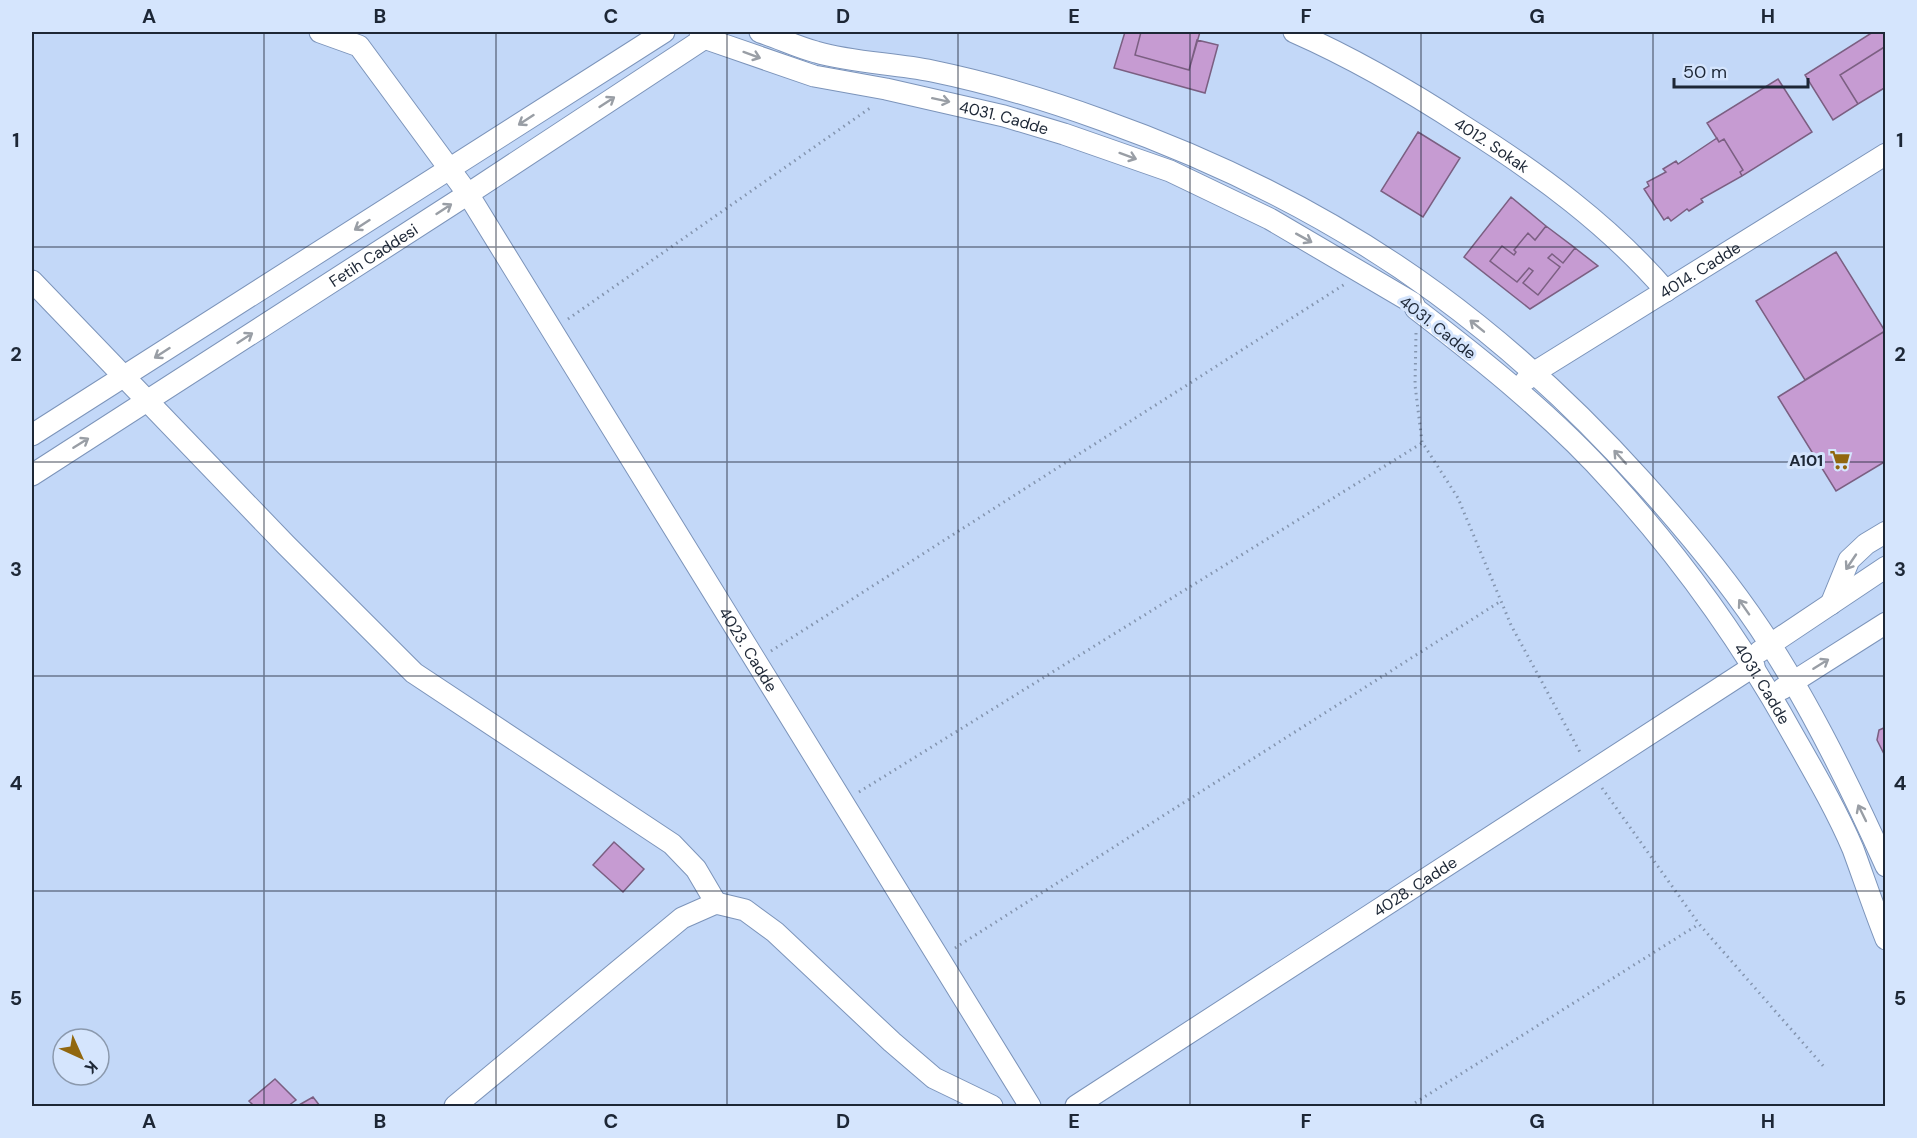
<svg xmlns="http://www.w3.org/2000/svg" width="1917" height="1138" font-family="'DM Sans',sans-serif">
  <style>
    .building { fill: #c69bd2; stroke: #7b5f82; stroke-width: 1.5 }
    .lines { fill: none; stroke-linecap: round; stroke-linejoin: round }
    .minor-casing { stroke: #7c94ba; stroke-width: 23 }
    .path { stroke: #8495af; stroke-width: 3; stroke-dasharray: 1.5 4.5; stroke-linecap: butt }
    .minor { stroke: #fff; stroke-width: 21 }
    .oneway { stroke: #999ea5 }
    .grid { fill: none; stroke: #1d2736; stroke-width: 1.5; stroke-opacity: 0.55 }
    .labels { text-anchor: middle; stroke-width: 6; stroke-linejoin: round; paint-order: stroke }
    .street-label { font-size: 16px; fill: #1d2736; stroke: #d5e5fd }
    .poi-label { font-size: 16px; font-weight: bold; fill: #1d2736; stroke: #d5e5fd; text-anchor: end }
    .neatline { fill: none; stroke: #1d2736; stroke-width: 2 }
    .grid-label { font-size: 20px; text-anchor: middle; font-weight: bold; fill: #1d2736 }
  </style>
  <rect width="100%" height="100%" fill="#c3d8f8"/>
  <path class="building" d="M1125 32H1141L1135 55 1189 70 1197 40 1218 45 1205 93 1114 68Z
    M1141 32H1200L1189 70 1135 55Z
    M1873 32H1886V46L1840 75 1858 104 1833 120 1805 75Z
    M1886 46V87L1858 104 1840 75Z
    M1778 79 1812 132 1742 176 1740 172 1743 170 1724 139 1719 142 1707 123Z
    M1418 132 1460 158 1423 217 1381 191Z
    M1717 138 1719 142 1724 139 1743 170 1740 172 1742 176 1701 199 1703 202 1689 211 1687 209 1671 221 1668 217 1664 220 1644 189 1649 186 1647 182 1666 172 1663 169 1676 161 1678 164Z
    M1511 197 1546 226 1535 240 1528 233 1514 250 1516 252 1514 255 1502 246 1490 261 1517 282 1529 268 1533 271 1523 283 1538 295 1560 267 1548 258 1552 254 1563 263 1575 248 1598 266 1530 309 1464 257Z
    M1546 226 1575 248 1563 263 1552 254 1548 258 1560 267 1538 295 1523 283 1533 271 1529 268 1517 282 1490 261 1502 246 1514 255 1516 252 1514 250 1528 233 1535 240Z
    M1836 252 1885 331 1805 380 1756 301Z
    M1885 331 1886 461 1836 491 1778 397Z
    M1886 727V758L1877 740 1879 730Z
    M614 842 644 869 623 892 593 865Z
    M275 1079 296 1100 288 1106H254L249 1101Z
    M313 1097 320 1106H300L299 1105Z"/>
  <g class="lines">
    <g class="minor-casing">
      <g id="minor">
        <path id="s1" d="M320 32 359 46 468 194 1030 1106"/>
        <path id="s2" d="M700 32 704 38 814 76 886 89 1004 116 1064 134 1170 171 1270 219 1413 303 1416 309C1485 362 1555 418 1613 483 1682 559 1742 643 1792 733 1813 770 1836 809 1853 849 1864 879 1874 909 1886 939"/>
        <path d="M760 32C779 38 797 47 816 52 853 63 894 63 932 71 990 83 1047 100 1102 120 1220 162 1335 219 1436 293 1511 348 1580 412 1642 481 1688 532 1733 586 1770 644 1815 714 1852 790 1886 866"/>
        <path id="s3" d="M1294 32C1353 58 1410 91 1465 127 1538 173 1609 225 1666 291"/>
        <path d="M32 281 286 545 414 673 672 844 696 869 716 903"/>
        <path id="s4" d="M1526 380 1535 372 1886 154"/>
        <path d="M32 435 664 32"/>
        <path id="s5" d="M32 475 468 194 714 32"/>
        <path d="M1831 604 1849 560 1866 544 1886 532"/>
        <path d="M1759 652 1886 567"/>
        <path d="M1782 689 1886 623"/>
        <path d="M455 1106 682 918 716 903 745 910 775 932 892 1042 934 1078 992 1106"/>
        <path id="s6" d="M1076 1106 1754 666"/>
      </g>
    </g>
    <path class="path" d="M568 319 873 106
      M1416 333 1415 385 1422 442 1458 498 1511 625 1581 754
      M771 651 1345 284
      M1602 788 1699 924 1825 1068
      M859 792 1422 443
      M955 948 1501 601
      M1410 1106 1699 924"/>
    <use href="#minor" class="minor"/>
  </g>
  <defs><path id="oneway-shaft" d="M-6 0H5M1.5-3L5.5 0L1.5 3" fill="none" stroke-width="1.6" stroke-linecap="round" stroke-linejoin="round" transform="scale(1.5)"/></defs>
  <g class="oneway">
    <use href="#oneway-shaft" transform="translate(752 55) rotate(20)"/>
    <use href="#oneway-shaft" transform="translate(941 100) rotate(12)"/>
    <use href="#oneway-shaft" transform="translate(607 102) rotate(-33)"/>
    <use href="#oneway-shaft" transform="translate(526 120) rotate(147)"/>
    <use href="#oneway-shaft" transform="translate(1128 156) rotate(20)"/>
    <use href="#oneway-shaft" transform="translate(444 209) rotate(-33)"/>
    <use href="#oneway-shaft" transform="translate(362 225) rotate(147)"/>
    <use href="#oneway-shaft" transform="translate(1304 238) rotate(29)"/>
    <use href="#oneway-shaft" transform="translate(1477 326) rotate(-141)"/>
    <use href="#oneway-shaft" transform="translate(245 338) rotate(-33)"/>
    <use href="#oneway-shaft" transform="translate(162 353) rotate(147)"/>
    <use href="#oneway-shaft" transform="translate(81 443) rotate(-32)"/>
    <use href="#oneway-shaft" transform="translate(1620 457) rotate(-132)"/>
    <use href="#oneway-shaft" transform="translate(1851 562) rotate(124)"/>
    <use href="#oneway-shaft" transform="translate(1744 607) rotate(-125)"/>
    <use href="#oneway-shaft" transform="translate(1821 664) rotate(-32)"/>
    <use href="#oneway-shaft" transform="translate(1862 813) rotate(-116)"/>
  </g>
  <path class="grid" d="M264 32V1106M496 32V1106M727 32V1106M958 32V1106M1190 32V1106M1421 32V1106M1653 32V1106M32 247H1886M32 462H1886M32 676H1886M32 891H1886"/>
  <defs>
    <g id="supermarket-bare" transform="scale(1.62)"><path d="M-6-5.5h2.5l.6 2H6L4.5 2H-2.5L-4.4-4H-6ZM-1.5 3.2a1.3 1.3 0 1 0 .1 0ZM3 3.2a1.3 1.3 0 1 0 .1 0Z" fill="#91670f" stroke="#d5e5fd" stroke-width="2.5" paint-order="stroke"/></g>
  </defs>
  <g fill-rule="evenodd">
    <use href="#supermarket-bare" x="1840" y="460"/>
  </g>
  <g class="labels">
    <g class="street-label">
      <text dy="6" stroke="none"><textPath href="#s2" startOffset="318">4031. Cadde</textPath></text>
      <text dy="6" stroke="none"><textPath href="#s3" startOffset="228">4012. Sokak</textPath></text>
      <text dy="6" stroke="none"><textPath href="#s5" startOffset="406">Fetih Caddesi</textPath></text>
      <text dy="6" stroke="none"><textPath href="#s4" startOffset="206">4014. Cadde</textPath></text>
      <text transform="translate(1438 327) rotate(38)" y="6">4031. Cadde</text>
      <text dy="6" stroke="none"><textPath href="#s1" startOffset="760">4023. Cadde</textPath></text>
      <text dy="6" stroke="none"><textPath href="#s2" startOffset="1290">4031. Cadde</textPath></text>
      <text dy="6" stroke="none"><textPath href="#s6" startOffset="404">4028. Cadde</textPath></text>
    </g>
    <g class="poi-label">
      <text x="1823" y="466">A101</text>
    </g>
  </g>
  <rect width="1917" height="1138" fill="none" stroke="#d5e5fd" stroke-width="66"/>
  <g transform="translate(81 1057) rotate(135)"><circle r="28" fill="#d5e5fd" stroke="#8b99ad" stroke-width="1.5"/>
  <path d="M0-4.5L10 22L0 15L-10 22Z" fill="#91670f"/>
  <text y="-9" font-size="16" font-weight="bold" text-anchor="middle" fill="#1d2736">K</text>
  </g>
  <path d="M1674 78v9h134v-9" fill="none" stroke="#1d2736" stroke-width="3"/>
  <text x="1683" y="78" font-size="18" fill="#1d2736" stroke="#d5e5fd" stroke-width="4.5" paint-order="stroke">50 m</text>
  <rect x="33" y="33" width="1851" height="1072" class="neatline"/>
  <g class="grid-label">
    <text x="149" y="23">A</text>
    <text x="380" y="23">B</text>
    <text x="611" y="23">C</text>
    <text x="843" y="23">D</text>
    <text x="1074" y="23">E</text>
    <text x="1306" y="23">F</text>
    <text x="1537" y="23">G</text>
    <text x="1768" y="23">H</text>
    <text x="16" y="147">1</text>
    <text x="1900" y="147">1</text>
    <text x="16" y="361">2</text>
    <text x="1900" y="361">2</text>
    <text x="16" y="576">3</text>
    <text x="1900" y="576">3</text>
    <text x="16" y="790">4</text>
    <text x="1900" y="790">4</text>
    <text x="16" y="1005">5</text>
    <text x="1900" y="1005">5</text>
    <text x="149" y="1128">A</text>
    <text x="380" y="1128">B</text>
    <text x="611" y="1128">C</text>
    <text x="843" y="1128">D</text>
    <text x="1074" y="1128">E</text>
    <text x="1306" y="1128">F</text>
    <text x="1537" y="1128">G</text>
    <text x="1768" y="1128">H</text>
  </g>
</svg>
